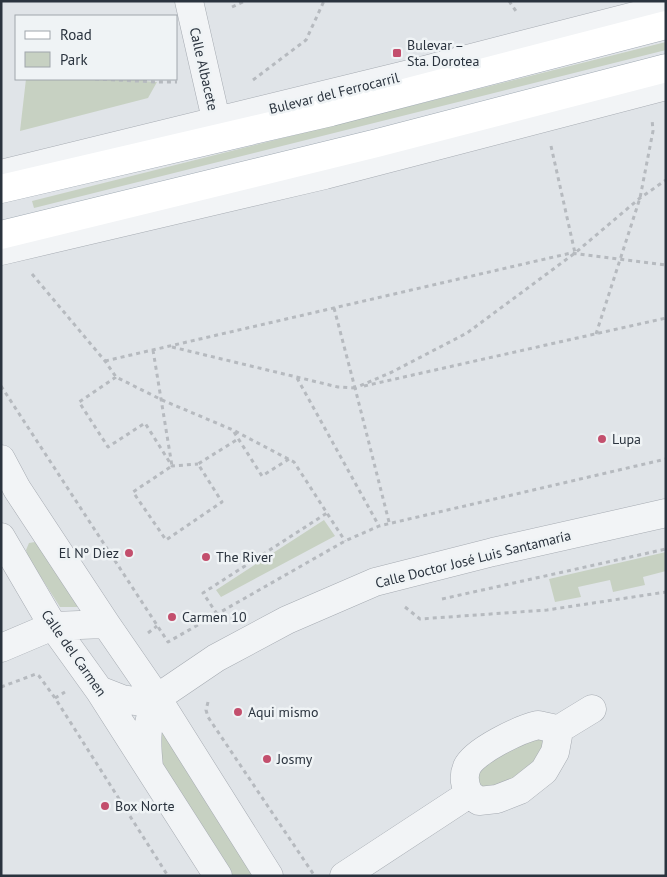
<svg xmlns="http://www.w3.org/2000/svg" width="667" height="877" font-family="'PT Sans',sans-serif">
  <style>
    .green { fill: #c7d1c2 }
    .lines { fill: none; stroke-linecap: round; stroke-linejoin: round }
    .minor-casing { stroke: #a6abb2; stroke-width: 29 }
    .major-casing { stroke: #a0aab3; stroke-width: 29 }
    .path { stroke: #b6babf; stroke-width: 3; stroke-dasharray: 4 4; stroke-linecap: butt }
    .minor { stroke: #f2f4f6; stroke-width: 28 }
    .major { stroke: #fff; stroke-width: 28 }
    .poi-dot { fill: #c34f6d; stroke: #eff3f5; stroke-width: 2 }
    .labels { text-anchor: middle; stroke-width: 5; stroke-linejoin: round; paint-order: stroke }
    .poi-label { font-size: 14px; fill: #2a333e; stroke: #eff3f5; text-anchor: start }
    .street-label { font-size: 14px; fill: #2a333e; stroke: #eff3f5 }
  </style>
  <rect width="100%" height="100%" fill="#e0e4e8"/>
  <path class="green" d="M666 42V50L34 208 32 201Z
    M26 79H148L144 81 157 82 148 98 20 131Z
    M324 520 335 536 221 597 216 590Z
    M35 542 82 607H60L28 557 26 550 29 543Z
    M666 552V571L643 577 645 585 613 592 610 580 578 587 581 597 555 602 549 579Z
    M160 720 259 876H233L230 873 159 761Z
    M544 736V752L525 770 504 785 480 790 475 778C488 752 518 746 544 736Z"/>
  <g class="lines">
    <g class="minor-casing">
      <path id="minor" d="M189 1 220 137
        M1 174 409 74 666 8
        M1 251 325 175 666 86
        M1 459 17 489 106 624 157 698 269 876
        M1 537 53 626 99 690 218 876
        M1 648 53 626 106 624
        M99 690 122 699 141 702 157 698 216 658 287 620 375 582 493 552 666 513
        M538 725 552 728 556 731 558 736 555 752 544 771 520 790 497 799 479 801 469 794C465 786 463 776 467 767 474 751 520 729 538 725Z
        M556 731 592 709
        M149 767C146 740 146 724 157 698
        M344 876 469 794"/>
    </g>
    <g class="major-casing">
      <path id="major" d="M1 189 331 112 666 25
        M1 235 377 143 666 68"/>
    </g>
    <path class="path" d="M509 1 518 14
      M232 7 245 1
      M95 79 157 82H177
      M253 80 306 40 324 1
      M551 146 575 253
      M32 274 105 361 116 377 162 400 233 430 294 462 345 541
      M334 308 355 388
      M596 334 640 198 653 131 652 119
      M172 347 338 387 356 388
      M153 350 172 466 133 492 166 540 222 502 198 464 238 439
      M105 361 571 253 666 265
      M116 377 79 402 108 447 145 423 172 466 198 464
      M297 378 379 526
      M1 386 168 642 345 541 379 526 666 459
      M364 386 666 318
      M234 432 262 476 289 459
      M389 522 355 388 392 372 467 333 575 253 640 198 666 180
      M442 599 666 549
      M405 607 420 619 547 610 666 592
      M217 614 203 593 327 513
      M148 633 157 626
      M1 687 36 674 39 676 55 698 168 876
      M55 698 65 692
      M208 702 206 710 208 717 314 875"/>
    <use href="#minor" class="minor"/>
    <use href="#major" class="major"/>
  </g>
  <g class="poi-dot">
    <rect x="392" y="48" width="10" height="10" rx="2.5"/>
    <circle cx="602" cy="439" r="5"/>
    <circle cx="129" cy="553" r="5"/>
    <circle cx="206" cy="557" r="5"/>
    <circle cx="172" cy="617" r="5"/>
    <circle cx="238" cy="712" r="5"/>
    <circle cx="267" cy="759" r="5"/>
    <circle cx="105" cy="806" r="5"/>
  </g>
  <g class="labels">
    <g class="poi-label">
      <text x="407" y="50">Bulevar –<tspan x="407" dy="16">Sta. Dorotea</tspan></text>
      <text x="612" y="444">Lupa</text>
      <text x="119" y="558" text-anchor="end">El Nº Diez</text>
      <text x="216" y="562">The River</text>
      <text x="182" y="622">Carmen 10</text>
      <text x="248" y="717">Aqui mismo</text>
      <text x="277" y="764">Josmy</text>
      <text x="115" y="811">Box Norte</text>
    </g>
    <g class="street-label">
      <text transform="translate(204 69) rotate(77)" y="5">Calle Albacete</text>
      <text transform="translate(334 93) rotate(-14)" y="5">Bulevar del Ferrocarril</text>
      <text transform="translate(473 559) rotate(-14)" y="5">Calle Doctor José Luis Santamaría</text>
      <text transform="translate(74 653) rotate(55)" y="5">Calle del Carmen</text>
    </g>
  </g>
  <rect width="667" height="877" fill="none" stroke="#2a333e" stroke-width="5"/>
  <rect x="15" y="15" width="162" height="65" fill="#eff3f5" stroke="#a0a6ac"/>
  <rect x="25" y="31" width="25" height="8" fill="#ffffff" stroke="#a0a6ac"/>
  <text x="60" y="40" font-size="15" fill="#2a333e">Road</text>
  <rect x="25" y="52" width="25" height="15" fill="#c7d1c2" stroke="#a0a6ac"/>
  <text x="60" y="65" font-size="15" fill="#2a333e">Park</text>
</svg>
